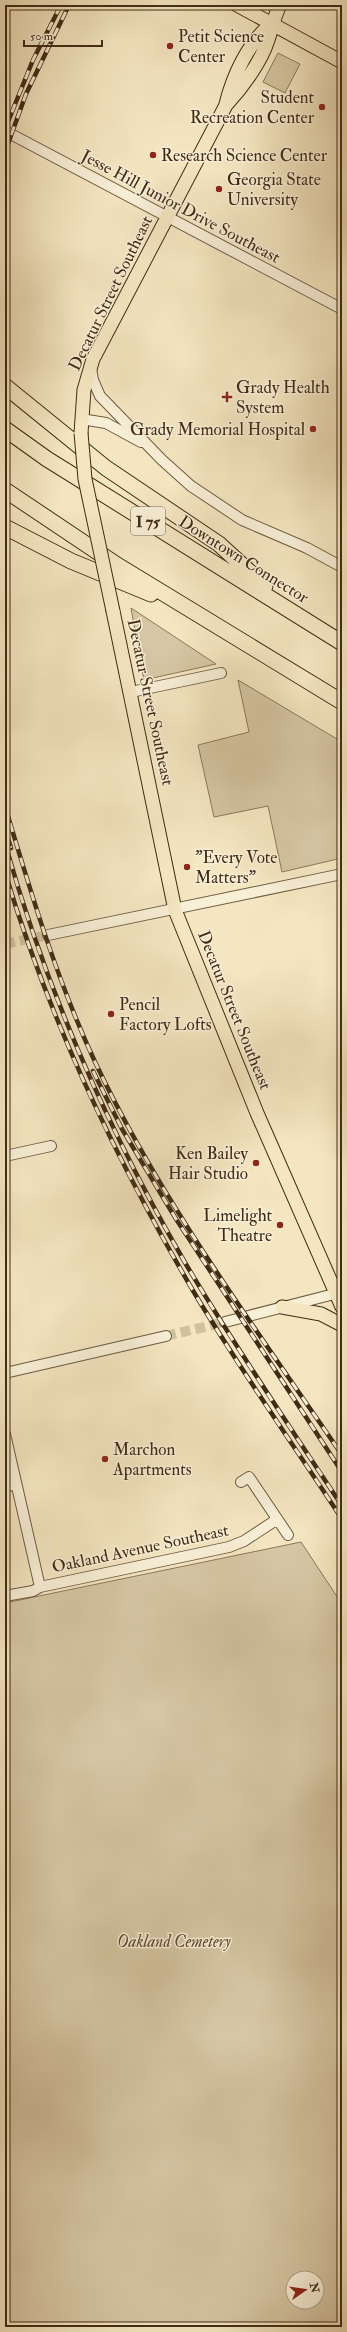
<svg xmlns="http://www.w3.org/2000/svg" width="347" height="2332" font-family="'IM FELL Double Pica',serif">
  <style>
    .green { fill: #d6c6a4; stroke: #8c785c; fill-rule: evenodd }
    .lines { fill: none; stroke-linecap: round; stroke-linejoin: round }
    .minor-tunnel { stroke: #d0c19f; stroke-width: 10; stroke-dasharray: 10 5; stroke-linecap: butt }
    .minor-casing { stroke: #6e5a40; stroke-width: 12 }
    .major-casing { stroke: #412b15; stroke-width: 15 }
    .highway-casing { stroke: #412b15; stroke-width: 17 }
    .minor { stroke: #f8efd7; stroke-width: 10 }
    .major { stroke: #f4e6c1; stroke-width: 13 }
    .highway { stroke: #f4e6c1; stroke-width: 15 }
    .rail-casing { stroke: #412b15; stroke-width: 4.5 }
    .rail { stroke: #f8efd7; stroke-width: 3; stroke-dasharray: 9; stroke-linecap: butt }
    .major-bridge-casing { stroke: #412b15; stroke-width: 15; stroke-linecap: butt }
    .major-bridge { stroke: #f4e6c1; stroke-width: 13 }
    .poi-dot { fill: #8f2418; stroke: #f8efd7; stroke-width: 1.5 }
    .labels { text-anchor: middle; stroke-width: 3; stroke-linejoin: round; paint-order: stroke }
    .shield { fill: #f8efd7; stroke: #78664f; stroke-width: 1 }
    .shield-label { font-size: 16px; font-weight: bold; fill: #412b15 }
    .poi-label { font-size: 17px; fill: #412b15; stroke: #f8efd7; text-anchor: start }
    .street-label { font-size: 17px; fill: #412b15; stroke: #f8efd7 }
    .park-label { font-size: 17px; font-style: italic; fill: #5f4a32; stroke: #f8efd7 }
  </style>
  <rect width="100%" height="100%" fill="#f4e6c1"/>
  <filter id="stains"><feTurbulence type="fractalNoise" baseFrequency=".005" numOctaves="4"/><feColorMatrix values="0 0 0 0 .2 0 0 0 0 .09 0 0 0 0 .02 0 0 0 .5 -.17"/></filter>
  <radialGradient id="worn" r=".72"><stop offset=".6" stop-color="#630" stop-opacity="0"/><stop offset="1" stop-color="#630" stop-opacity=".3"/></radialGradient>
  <path class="green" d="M278 53 300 64 285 93 263 82Z
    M131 608 216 664 144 680Z
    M238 680 342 742V858L282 872 268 806 214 817 198 745 249 732Z
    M301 1542 342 1604V2327H5V1603ZM293 2278H317V2302H293Z"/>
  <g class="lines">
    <path class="minor-tunnel" d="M5 944 48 935
      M166 1336 225 1322"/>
    <g class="minor-casing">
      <path id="minor" d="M5 131 342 309
        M91 368 93 380 100 396 162 460 191 486 242 520 307 548 342 567
        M81 419 106 423 141 442
        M131 692 221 673
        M48 935 342 874
        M5 1156 51 1146
        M225 1322 342 1292
        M5 1373 166 1336
        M5 1434 40 1587
        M241 1482 249 1477 288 1535
        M5 1487 16 1484
        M5 1596 33 1591 40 1587 229 1547 244 1541 276 1520"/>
    </g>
    <g class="major-casing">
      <path id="major" d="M237 5 342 62
        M226 104C233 76 248 43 271 24
        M81 433 84 390 93 359 226 105C242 88 261 62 268 40 272 28 274 17 280 5
        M113 611 175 910 257 1113 342 1307
        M282 1307 321 1314 342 1325"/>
    </g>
    <g class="highway-casing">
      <path id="highway" d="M5 386 106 468 219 544 265 586
        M5 429 47 459 342 643
        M5 490 117 565 342 702
        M5 527 71 561 151 594"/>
    </g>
    <use href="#minor" class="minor"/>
    <use href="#major" class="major"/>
    <use href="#highway" class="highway"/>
    <g class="rail-casing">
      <path id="rail" d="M5 129 33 60 61 5
        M5 152 26 94 69 5
        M5 806C31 893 57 981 96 1064 162 1203 256 1329 342 1455
        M5 829 11 848
        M5 843C47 993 109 1132 187 1266 236 1348 290 1427 342 1506
        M5 872C49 1020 116 1160 195 1294 241 1371 293 1444 342 1519
        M93 1071 122 1129 176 1219 342 1472"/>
    </g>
    <use href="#rail" class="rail"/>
    <g class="major-bridge-casing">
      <path id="major-bridge" d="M81 433 85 479 113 611"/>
    </g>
    <use href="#major-bridge" class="major-bridge"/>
  </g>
  <g class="poi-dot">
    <circle cx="170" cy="46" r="4"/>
    <circle cx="322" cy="107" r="4"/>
    <circle cx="153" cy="155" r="4"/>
    <circle cx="219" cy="189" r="4"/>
    <path d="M225 391h4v4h4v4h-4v4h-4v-4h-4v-4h4z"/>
    <circle cx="313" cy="429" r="4"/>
    <circle cx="187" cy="867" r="4"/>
    <circle cx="111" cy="1014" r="4"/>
    <circle cx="256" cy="1163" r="4"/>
    <circle cx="280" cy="1225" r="4"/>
    <circle cx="105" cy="1459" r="4"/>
  </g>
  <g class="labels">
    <rect class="shield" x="131" y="507" width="34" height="28" rx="3"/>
    <g class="shield-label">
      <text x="148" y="527">I 75</text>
    </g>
    <g class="poi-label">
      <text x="178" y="42">Petit Science<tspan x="178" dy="20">Center</tspan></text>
      <text x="314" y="103" text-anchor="end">Student<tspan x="314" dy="20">Recreation Center</tspan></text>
      <text x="161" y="161">Research Science Center</text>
      <text x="227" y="185">Georgia State<tspan x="227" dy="20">University</tspan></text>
      <text x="236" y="393">Grady Health<tspan x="236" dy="20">System</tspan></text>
      <text x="305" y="435" text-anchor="end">Grady Memorial Hospital</text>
      <text x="195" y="863">"Every Vote<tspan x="195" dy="20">Matters"</tspan></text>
      <text x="119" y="1010">Pencil<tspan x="119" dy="20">Factory Lofts</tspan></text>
      <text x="248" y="1159" text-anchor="end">Ken Bailey<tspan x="248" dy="20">Hair Studio</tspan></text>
      <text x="272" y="1221" text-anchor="end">Limelight<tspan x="272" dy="20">Theatre</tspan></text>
      <text x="113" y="1455">Marchon<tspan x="113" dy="20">Apartments</tspan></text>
    </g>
    <g class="street-label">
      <text transform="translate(181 206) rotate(28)" y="6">Jesse Hill Junior Drive Southeast</text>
      <text transform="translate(110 293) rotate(-64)" y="6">Decatur Street Southeast</text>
      <text transform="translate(244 559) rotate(32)" y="6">Downtown Connector</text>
      <text transform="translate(151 702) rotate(78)" y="6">Decatur Street Southeast</text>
      <text transform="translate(235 1010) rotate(68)" y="6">Decatur Street Southeast</text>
      <text transform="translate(140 1548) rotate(-12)" y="6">Oakland Avenue Southeast</text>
    </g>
    <g class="park-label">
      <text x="174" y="1947">Oakland Cemetery</text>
    </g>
  </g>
  <rect width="347" height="2332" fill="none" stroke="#f4e6c1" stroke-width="20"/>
  <rect x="6" y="6" width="335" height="2320" fill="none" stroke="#412b15" stroke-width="2"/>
  <rect x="10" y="10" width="327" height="2312" fill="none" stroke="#412b15"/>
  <g transform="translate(305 2290) rotate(77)"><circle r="19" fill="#f8efd7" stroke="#afa189"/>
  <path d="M0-3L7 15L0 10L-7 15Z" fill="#8f2418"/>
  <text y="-6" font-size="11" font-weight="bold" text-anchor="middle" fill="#412b15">N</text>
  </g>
  <path d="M24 40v6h78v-6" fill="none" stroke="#412b15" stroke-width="2"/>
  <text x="30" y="40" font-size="12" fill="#412b15" stroke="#f8efd7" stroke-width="3" paint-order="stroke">50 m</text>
  <rect width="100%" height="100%" filter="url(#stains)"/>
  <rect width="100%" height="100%" fill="url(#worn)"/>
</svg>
